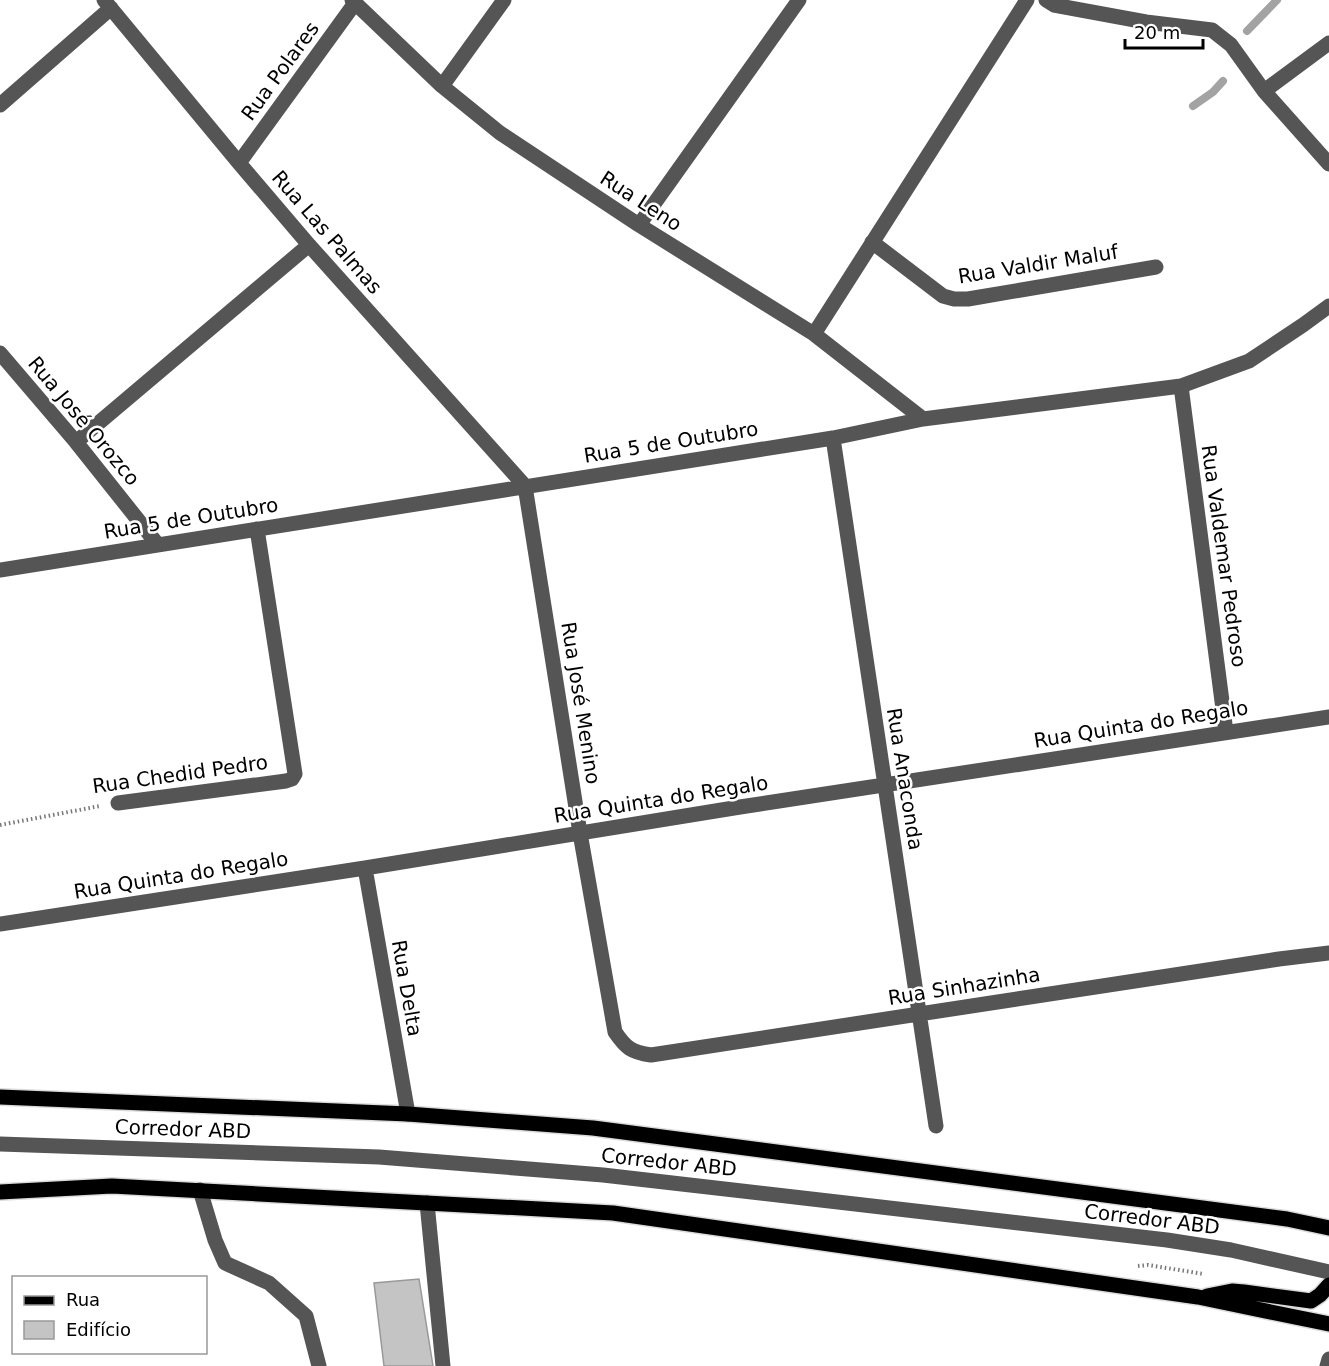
<svg xmlns="http://www.w3.org/2000/svg" width="1329" height="1366" font-family="'DejaVu Sans',sans-serif">
  <style>
    .lines { fill: none; stroke-linecap: round; stroke-linejoin: round }
    .stream { stroke: #a3a3a3; stroke-width: 8 }
    .building { fill: #c4c4c4; stroke: #999; stroke-width: 1.5 }
    .major-casing { stroke: #dbdbdb; stroke-width: 18 }
    .path { stroke: #777; stroke-width: 4; stroke-dasharray: 1.5 3; stroke-linecap: butt }
    .minor { stroke: #555; stroke-width: 15 }
    .major { stroke: #000; stroke-width: 15 }
    .labels { text-anchor: middle; stroke-width: 5; stroke-linejoin: round; paint-order: stroke }
    .street-label { font-size: 20px; fill: #000; stroke: #fff }
  </style>
  <rect width="100%" height="100%" fill="#fff"/>
  <g class="lines">
    <path class="stream" d="M1247 31 1277 0
      M1193 106 1213 92 1223 81"/>
  </g>
  <path class="building" d="M419 1279 433 1366H384L374 1283Z"/>
  <g class="lines">
    <g class="major-casing">
      <path id="major" d="M0 1097 408 1114 593 1128 1287 1219 1329 1228
        M0 1192 112 1186 613 1213 1198 1297 1329 1324
        M1207 1296 1232 1291 1244 1292 1311 1301 1320 1295 1329 1285"/>
    </g>
    <path class="path" d="M0 825 100 806
      M1138 1266 1148 1265 1204 1274"/>
    <path class="minor" d="M104 0 239 163 309 245 525 486 580 833 615 1032C626 1048 631 1052 651 1055L1279 959 1329 953
      M352 0 442 86 500 133 639 225 814 334 923 419
      M1046 0 1054 5 1146 22 1212 30 1231 45 1264 91 1329 164
      M442 86 504 0
      M1264 91 1329 43
      M0 105 111 8
      M239 163 355 3
      M639 225 799 0
      M872 242 943 296 954 299H968L1156 267
      M814 334 1027 0
      M0 353 76 442 158 545
      M1181 386 1226 732
      M833 438 936 1126
      M76 442 309 245
      M0 570 833 438 923 419 1181 386 1249 361 1303 325 1329 306
      M118 803 286 781 292 779 295 774 257 529
      M365 868 408 1114
      M0 924 365 868 740 807 1329 717
      M0 1144 379 1157 603 1175 1167 1240 1231 1250 1329 1272
      M200 1190 215 1240 225 1263 269 1283 306 1316 319 1366
      M427 1203 443 1366
      M1327 1366 1329 1359"/>
    <use href="#major" class="major"/>
  </g>
  <g class="labels">
    <g class="street-label">
      <text transform="translate(280 71) rotate(-54)" y="7">Rua Polares</text>
      <text transform="translate(641 201) rotate(33)" y="7">Rua Leno</text>
      <text transform="translate(327 232) rotate(49)" y="7">Rua Las Palmas</text>
      <text transform="translate(1038 264) rotate(-9)" y="7">Rua Valdir Maluf</text>
      <text transform="translate(84 421) rotate(50)" y="7">Rua José Orozco</text>
      <text transform="translate(671 442) rotate(-9)" y="7">Rua 5 de Outubro</text>
      <text transform="translate(191 518) rotate(-9)" y="7">Rua 5 de Outubro</text>
      <text transform="translate(1224 556) rotate(82)" y="7">Rua Valdemar Pedroso</text>
      <text transform="translate(581 703) rotate(81)" y="7">Rua José Menino</text>
      <text transform="translate(1141 724) rotate(-9)" y="7">Rua Quinta do Regalo</text>
      <text transform="translate(180 774) rotate(-8)" y="7">Rua Chedid Pedro</text>
      <text transform="translate(905 779) rotate(81)" y="7">Rua Anaconda</text>
      <text transform="translate(661 799) rotate(-9)" y="7">Rua Quinta do Regalo</text>
      <text transform="translate(181 875) rotate(-9)" y="7">Rua Quinta do Regalo</text>
      <text transform="translate(964 986) rotate(-9)" y="7">Rua Sinhazinha</text>
      <text transform="translate(407 988) rotate(80)" y="7">Rua Delta</text>
      <text transform="translate(183 1129) rotate(2)" y="7">Corredor ABD</text>
      <text transform="translate(669 1162) rotate(6)" y="7">Corredor ABD</text>
      <text transform="translate(1152 1219) rotate(7)" y="7">Corredor ABD</text>
    </g>
  </g>
  <rect x="12" y="1276" width="195" height="78" fill="#ffffff" stroke="#999999" stroke-width="1.5"/>
  <rect x="24" y="1296" width="30" height="9" fill="#000000" stroke="#999999" stroke-width="1.5"/>
  <text x="66" y="1306" font-size="18" fill="#000000">Rua</text>
  <rect x="24" y="1321" width="30" height="18" fill="#c4c4c4" stroke="#999999" stroke-width="1.5"/>
  <text x="66" y="1336" font-size="18" fill="#000000">Edifício</text>
  <path d="M1125 39v9h78v-9" fill="none" stroke="#000000" stroke-width="3"/>
  <text x="1134" y="39" font-size="18" fill="#000000" stroke="#ffffff" stroke-width="4.5" paint-order="stroke">20 m</text>
</svg>
